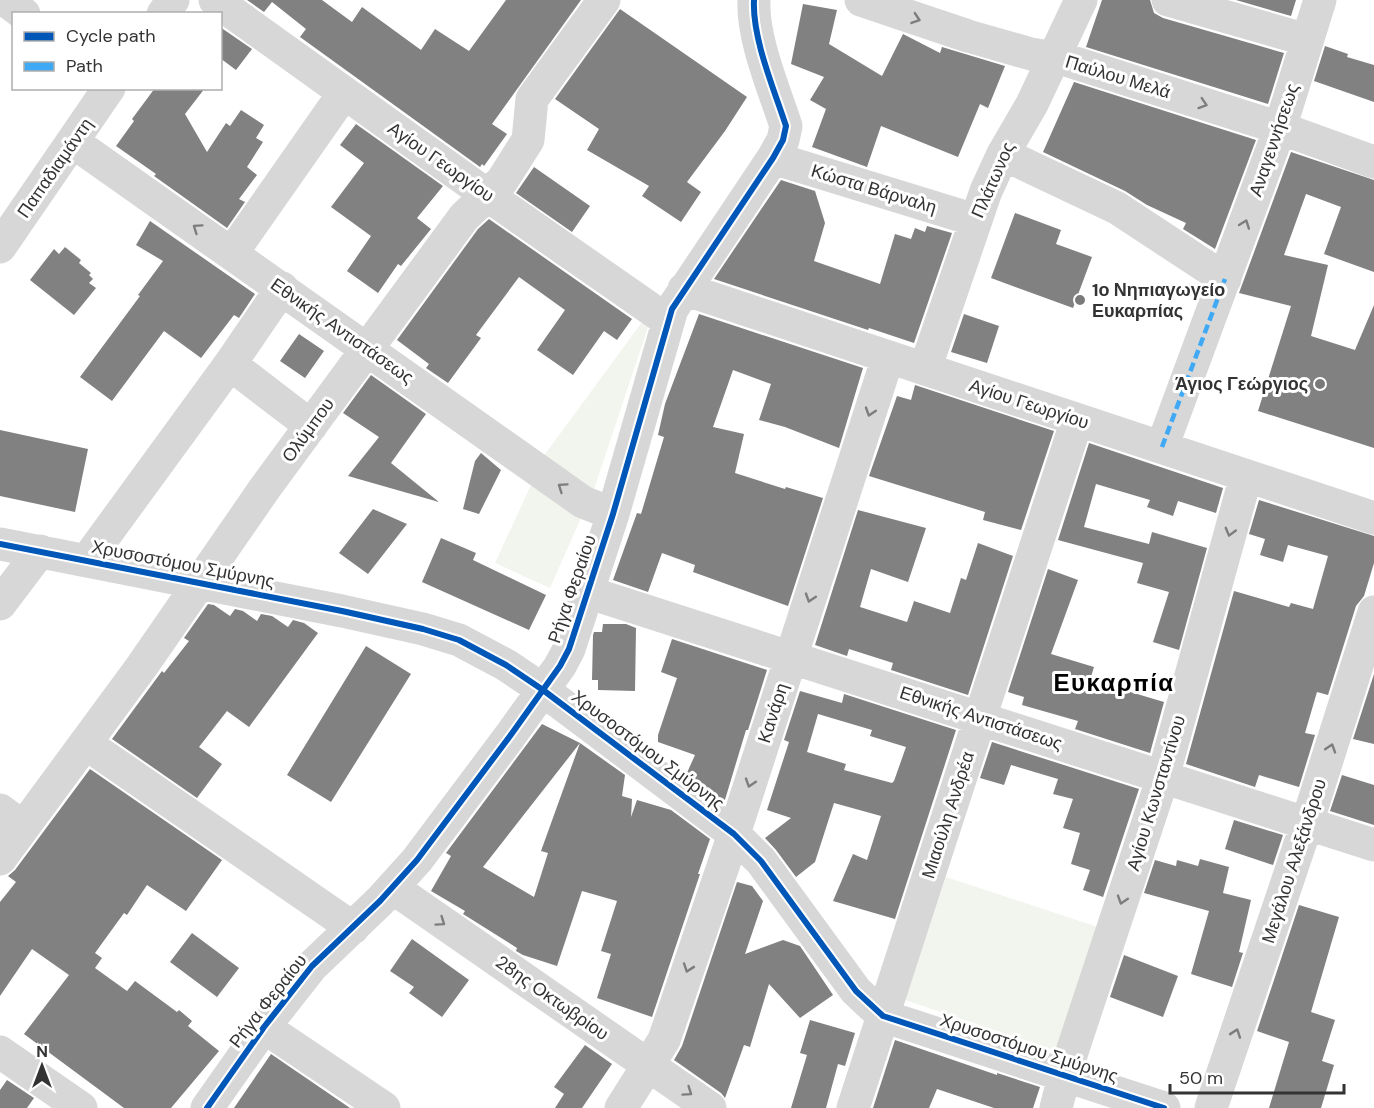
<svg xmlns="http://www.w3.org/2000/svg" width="1374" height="1108" font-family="'DM Sans',sans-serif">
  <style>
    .green { fill: #f1f5ed }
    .building { fill: #818181; fill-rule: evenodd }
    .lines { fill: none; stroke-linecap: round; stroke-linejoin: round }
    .minor { stroke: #d7d7d7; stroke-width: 33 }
    .quiet { stroke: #3fa9f5; stroke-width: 4.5; stroke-dasharray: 9 4.5; stroke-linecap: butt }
    .cycleway-casing { stroke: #fff; stroke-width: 10 }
    .cycleway { stroke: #0057b8; stroke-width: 6 }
    .oneway { stroke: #7d7d7d }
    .poi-dot { fill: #7a7a7a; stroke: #fff; stroke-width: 2 }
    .labels { text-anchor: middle; stroke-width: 6; stroke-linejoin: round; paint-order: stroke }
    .street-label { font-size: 18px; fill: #333; stroke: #fff }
    .poi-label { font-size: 18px; font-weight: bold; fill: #333; stroke: #fff; text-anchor: start }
    .district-label { font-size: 24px; font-weight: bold; letter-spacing: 1.5px; fill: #000; stroke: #fff }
  </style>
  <rect width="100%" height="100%" fill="#fff"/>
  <path class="green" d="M645 318 650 321 594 489 586 486 543 457Z
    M531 485 585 509 550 588 495 563Z
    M946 877 1101 928 1060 1052 905 1000Z"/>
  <path class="building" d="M247 0H322L352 22 362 7 421 50 435 29 469 51 506 0H581L492 124 507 134 484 166 482 164 480 167 300 37 306 29 272 2 264 12Z
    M1102 0H1150L1154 13 1163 18 1284 53 1268 104 1086 47Z
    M1236 0H1296L1291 16Z
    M803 4 837 10 829 44 882 76 903 34 940 53 942 47 1005 66 988 108 980 104 958 157 881 126 867 167 812 147 826 109 810 100 824 77 791 64Z
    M620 9 747 97 725 131 687 182 701 192 681 222 642 196 649 186 587 150 599 129 555 99Z
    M220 27 252 49 236 70 220 58Z
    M1325 46 1348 54 1347 57 1374 65V102L1314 81Z
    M1074 82 1256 140 1215 249 1183 229 1186 223 1147 205 1125 191 1043 152Z
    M155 88H205L185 114 207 152 226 123 230 126 241 110 264 125 256 138 263 142 247 167 257 175 239 199 245 202 227 228 154 176 156 174 116 146 134 121 132 119Z
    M356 124 443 186 417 218 431 229 401 266 398 264 378 293 347 271 371 236 331 207 364 163 340 145Z
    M1291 152 1374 180V272L1324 254 1341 207 1306 194 1284 255 1328 265 1311 336 1355 350 1374 305V448L1258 411 1291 306 1239 293Z
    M534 167 590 206 572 232 516 193Z
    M781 180 815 191 825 223 814 261 880 284 895 234 911 239 915 228 925 232 927 226 952 233 914 343 869 328 868 330 714 279Z
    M1015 213 1061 230 1056 244 1092 257 1073 308 991 278Z
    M489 219 632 319 617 340 604 331 573 375 537 350 565 310 519 277 476 335 481 338 448 383 426 368 429 364 397 340 478 229Z
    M150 221 255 294 239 318 234 315 201 358 164 331 112 401 80 377 140 296 138 295 163 261 136 245Z
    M65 247 81 260 79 263 91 273 89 275 93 279 89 283 96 288 74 315 30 280 54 249 59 254Z
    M699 314 863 368 839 448 785 427 759 420 771 384 733 370 713 427 744 434 735 473 785 489 786 487 823 498 788 606 693 572 695 565 662 553 648 592 613 580 637 513 641 514 664 437 658 435 665 404Z
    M964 314 999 326 987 363 951 352Z
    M299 334 324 351 305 378 280 361Z
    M371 375 426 414 391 463 439 502 348 476 379 437 343 413Z
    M915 385 1054 431 1021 530 983 520 985 512 869 476 897 396 911 400Z
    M0 430 88 449 75 512 0 496Z
    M1089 443 1223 488 1216 513 1178 501 1173 516 1147 507 1150 500 1096 484 1084 527 1149 544 1152 532 1207 548 1179 650 1153 642 1169 592 1137 583 1143 563 1058 540Z
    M481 453 501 470 479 514 463 509 475 461Z
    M1259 500 1374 536V563L1364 596 1356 606 1328 695 1317 692 1305 733 1315 735 1299 787 1259 775 1255 787 1186 764 1234 591 1289 607 1291 603 1313 609 1328 556 1288 545 1283 562 1260 555 1265 539 1249 534Z
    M373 509 407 524 368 574 339 553Z
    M858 510 926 528 908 582 871 569 860 607 907 622 914 601 950 613 961 578 966 580 978 543 1013 556 968 695 891 670 893 663 849 649 847 656 815 645Z
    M441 538 476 553 473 560 546 595 529 630 422 582Z
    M1048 569 1078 580 1051 654 1094 667 1090 680 1164 702 1150 753 1075 729 1078 721 1022 705 1024 697 1008 692Z
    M208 604 214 605 230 616 235 609 243 611 257 621 261 614 272 616 288 627 293 620 304 623 318 633 249 727 227 711 199 747 222 764 197 798 112 739 162 671 164 673 189 641 184 638Z
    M603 624H626L636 628 635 691 598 690V680H592L593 635 594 632H602Z
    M672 639 767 670 748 730H746L724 803 686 775 695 755 658 742V735L677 678 661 672Z
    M366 646 411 674 331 802 287 775Z
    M1374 674V744L1353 739Z
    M800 691 842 703 844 694 956 730 895 919 833 901 853 854 867 860 881 816 834 803 815 862 796 877 776 850 765 838 791 818 767 810 789 742 784 740ZM818 714 872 730 870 736 906 747 894 781 892 783 844 770 846 764 807 752Z
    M542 724 580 743 483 867 534 897 548 853 541 851 580 743 625 775 622 796 632 799 631 817 637 800 671 810 710 839 698 874H700L697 883 652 1017 597 998 611 954 601 951 617 901 582 891 557 966 523 955 516 951 517 948 463 914 465 911 431 891 451 856 446 853Z
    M992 742 1139 789 1103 897 1083 890 1090 870 1071 864 1080 833 1063 828 1073 799 1053 794 1058 779 1011 765 1004 785 980 778Z
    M90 769 222 860 186 911 147 885 127 915 124 913 95 953 102 958 95 968 127 991 135 981 177 1012 179 1010 192 1021 188 1026 219 1051 171 1108H124L24 1034 69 975 32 949 0 996V902L16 882 8 876 15 870Z
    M1342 775 1374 785V825L1330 811Z
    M1234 820 1283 835 1273 865 1225 849Z
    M1200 859 1229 867 1223 893 1251 900 1239 952 1243 953 1232 987 1191 974 1209 911 1144 893 1155 860 1176 866 1177 860 1198 866Z
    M737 882 752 886 763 901 745 954 783 940 800 946 833 995 800 1018 769 984 750 1047 744 1045 725 1098 721 1093 674 1060 682 1046Z
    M1299 905 1339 917 1311 1012 1335 1020 1322 1061 1334 1065 1321 1108H1269L1289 1042 1257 1031Z
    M192 933 239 968 217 997 170 962Z
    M412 939 469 980 442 1017 409 993 414 987 390 971Z
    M1124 955 1178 976 1163 1017 1110 997Z
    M810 1020 855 1033 845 1066 838 1064 826 1108H791L807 1055 800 1053Z
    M895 1040 997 1075V1073L1040 1087 1033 1108H994L937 1089 929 1108H873Z
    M585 1045 612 1064 582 1108H555L564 1094 554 1087Z
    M271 1054 350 1108H234Z
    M7 1080 34 1098 27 1108H0V1090Z"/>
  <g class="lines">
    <path class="minor" d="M5 0 24 14
      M215 0 487 195 668 321
      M861 0 968 36 1031 54 1066 60 1280 128 1374 162
      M1168 0 1307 40
      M163 14 173 0
      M73 142 583 502 613 514
      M1003 154 1117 208 1225 279
      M773 158 975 220
      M0 247 109 88
      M232 253 344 93
      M684 289 1374 518
      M230 364 311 426
      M925 369 986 191 1003 154 1032 104 1081 0
      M1162 447 1280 128 1320 0
      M0 544 342 611 423 629 459 640 506 665 543 690 734 834 761 861 856 991 883 1016 1164 1108
      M87 560 230 364 282 288
      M587 592 1374 845
      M0 604 40 551
      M85 743 353 928
      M0 810 23 827
      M0 859 142 666 265 488 464 217 502 181 528 140 532 99 604 0
      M393 888 710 1108
      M264 1027 384 1108
      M0 1052 81 1108
      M207 1108 264 1027 312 966 380 901 417 860 510 736 560 666 569 649 613 514 672 309 773 158 783 140 786 126C774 89 752 38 754 0
      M621 1108 664 1040 734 834 888 357
      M853 1108 1077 420
      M1056 1108 1064 1076 1163 777 1246 476
      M1211 1108 1307 823 1374 612"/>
    <path class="quiet" d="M1162 447 1225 279"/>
    <g class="cycleway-casing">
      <path id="cycleway" d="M0 544 342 611 423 629 459 640 506 665 543 690 734 834 761 861 856 991 883 1016 1164 1108
        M207 1108 264 1027 312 966 380 901 417 860 510 736 560 666 569 649 613 514 672 309 773 158 783 140 786 126C774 89 752 38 754 0"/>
    </g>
    <use href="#cycleway" class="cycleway"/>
  </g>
  <defs><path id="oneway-chevron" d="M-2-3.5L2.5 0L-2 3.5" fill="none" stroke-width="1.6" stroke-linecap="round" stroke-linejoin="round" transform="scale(1.5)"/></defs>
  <g class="oneway">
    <use href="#oneway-chevron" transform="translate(916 19) rotate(19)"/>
    <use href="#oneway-chevron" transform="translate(1203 104) rotate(18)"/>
    <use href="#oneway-chevron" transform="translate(1245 224) rotate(-70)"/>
    <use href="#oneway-chevron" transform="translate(197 228) rotate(-145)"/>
    <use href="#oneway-chevron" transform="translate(870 412) rotate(108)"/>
    <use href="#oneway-chevron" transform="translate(562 487) rotate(-145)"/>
    <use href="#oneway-chevron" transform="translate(1230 532) rotate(105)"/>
    <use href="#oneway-chevron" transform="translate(810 598) rotate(108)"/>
    <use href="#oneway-chevron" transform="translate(1331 748) rotate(-72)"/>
    <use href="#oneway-chevron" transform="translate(750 783) rotate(108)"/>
    <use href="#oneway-chevron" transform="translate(1122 900) rotate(108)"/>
    <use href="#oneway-chevron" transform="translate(441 922) rotate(35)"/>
    <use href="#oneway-chevron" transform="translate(688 968) rotate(109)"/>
    <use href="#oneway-chevron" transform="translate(1236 1033) rotate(-71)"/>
    <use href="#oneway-chevron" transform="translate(688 1092) rotate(35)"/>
  </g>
  <g class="poi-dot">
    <circle cx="1080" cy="300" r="6"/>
    <circle cx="1320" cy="384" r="6"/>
  </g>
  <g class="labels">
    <g class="street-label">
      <text transform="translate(1118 77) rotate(17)" y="6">Παύλου Μελά</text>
      <text transform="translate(1274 140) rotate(-71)" y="6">Αναγεννήσεως</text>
      <text transform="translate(441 162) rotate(35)" y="6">Αγίου Γεωργίου</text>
      <text transform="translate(55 168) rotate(-55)" y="6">Παπαδιαμάντη</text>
      <text transform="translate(993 180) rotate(-66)" y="6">Πλάτωνος</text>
      <text transform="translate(874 189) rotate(17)" y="6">Κώστα Βάρναλη</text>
      <text transform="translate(342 331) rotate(35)" y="6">Εθνικής Αντιστάσεως</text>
      <text transform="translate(1029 404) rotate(18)" y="6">Αγίου Γεωργίου</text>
      <text transform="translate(308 430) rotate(-54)" y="6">Ολύμπου</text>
      <text transform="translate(183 564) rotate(11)" y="6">Χρυσοστόμου Σμύρνης</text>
      <text transform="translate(572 589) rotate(-71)" y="6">Ρήγα Φεραίου</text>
      <text transform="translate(773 713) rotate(-72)" y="6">Κανάρη</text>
      <text transform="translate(981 718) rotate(18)" y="6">Εθνικής Αντιστάσεως</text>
      <text transform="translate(648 750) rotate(37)" y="6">Χρυσοστόμου Σμύρνης</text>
      <text transform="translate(1156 793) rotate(-73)" y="6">Αγίου Κωνσταντίνου</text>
      <text transform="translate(948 815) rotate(-72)" y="6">Μιαούλη Ανδρέα</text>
      <text transform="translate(1294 861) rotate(-72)" y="6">Μεγάλου Αλεξάνδρου</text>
      <text transform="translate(552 998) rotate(35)" y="6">28ης Οκτωβρίου</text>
      <text transform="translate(268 1001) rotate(-52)" y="6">Ρήγα Φεραίου</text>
      <text transform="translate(1029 1048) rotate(18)" y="6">Χρυσοστόμου Σμύρνης</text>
    </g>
    <g class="poi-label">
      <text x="1092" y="296">1ο Νηπιαγωγείο<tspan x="1092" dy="21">Ευκαρπίας</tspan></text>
      <text x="1308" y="390" text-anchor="end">Άγιος Γεώργιος</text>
    </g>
    <g class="district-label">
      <text x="1114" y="691">Ευκαρπία</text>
    </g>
  </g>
  <rect x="12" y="12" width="210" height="78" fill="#ffffff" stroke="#adadad" stroke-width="1.5"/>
  <rect x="24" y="32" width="30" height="9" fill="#0057b8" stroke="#adadad" stroke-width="1.5"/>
  <text x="66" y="42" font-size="18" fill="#333333">Cycle path</text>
  <rect x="24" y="62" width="30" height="9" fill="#3fa9f5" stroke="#adadad" stroke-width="1.5"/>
  <text x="66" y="72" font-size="18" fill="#333333">Path</text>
  <g transform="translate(42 1066)" stroke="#ffffff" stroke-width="4.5" paint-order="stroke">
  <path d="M0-4.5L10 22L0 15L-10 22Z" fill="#333333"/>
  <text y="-9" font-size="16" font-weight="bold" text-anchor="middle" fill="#333333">N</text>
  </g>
  <path d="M1170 1084v9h174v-9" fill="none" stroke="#333333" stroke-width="3"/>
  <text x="1179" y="1084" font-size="18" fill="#333333" stroke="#ffffff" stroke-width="4.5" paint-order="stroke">50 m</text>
</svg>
